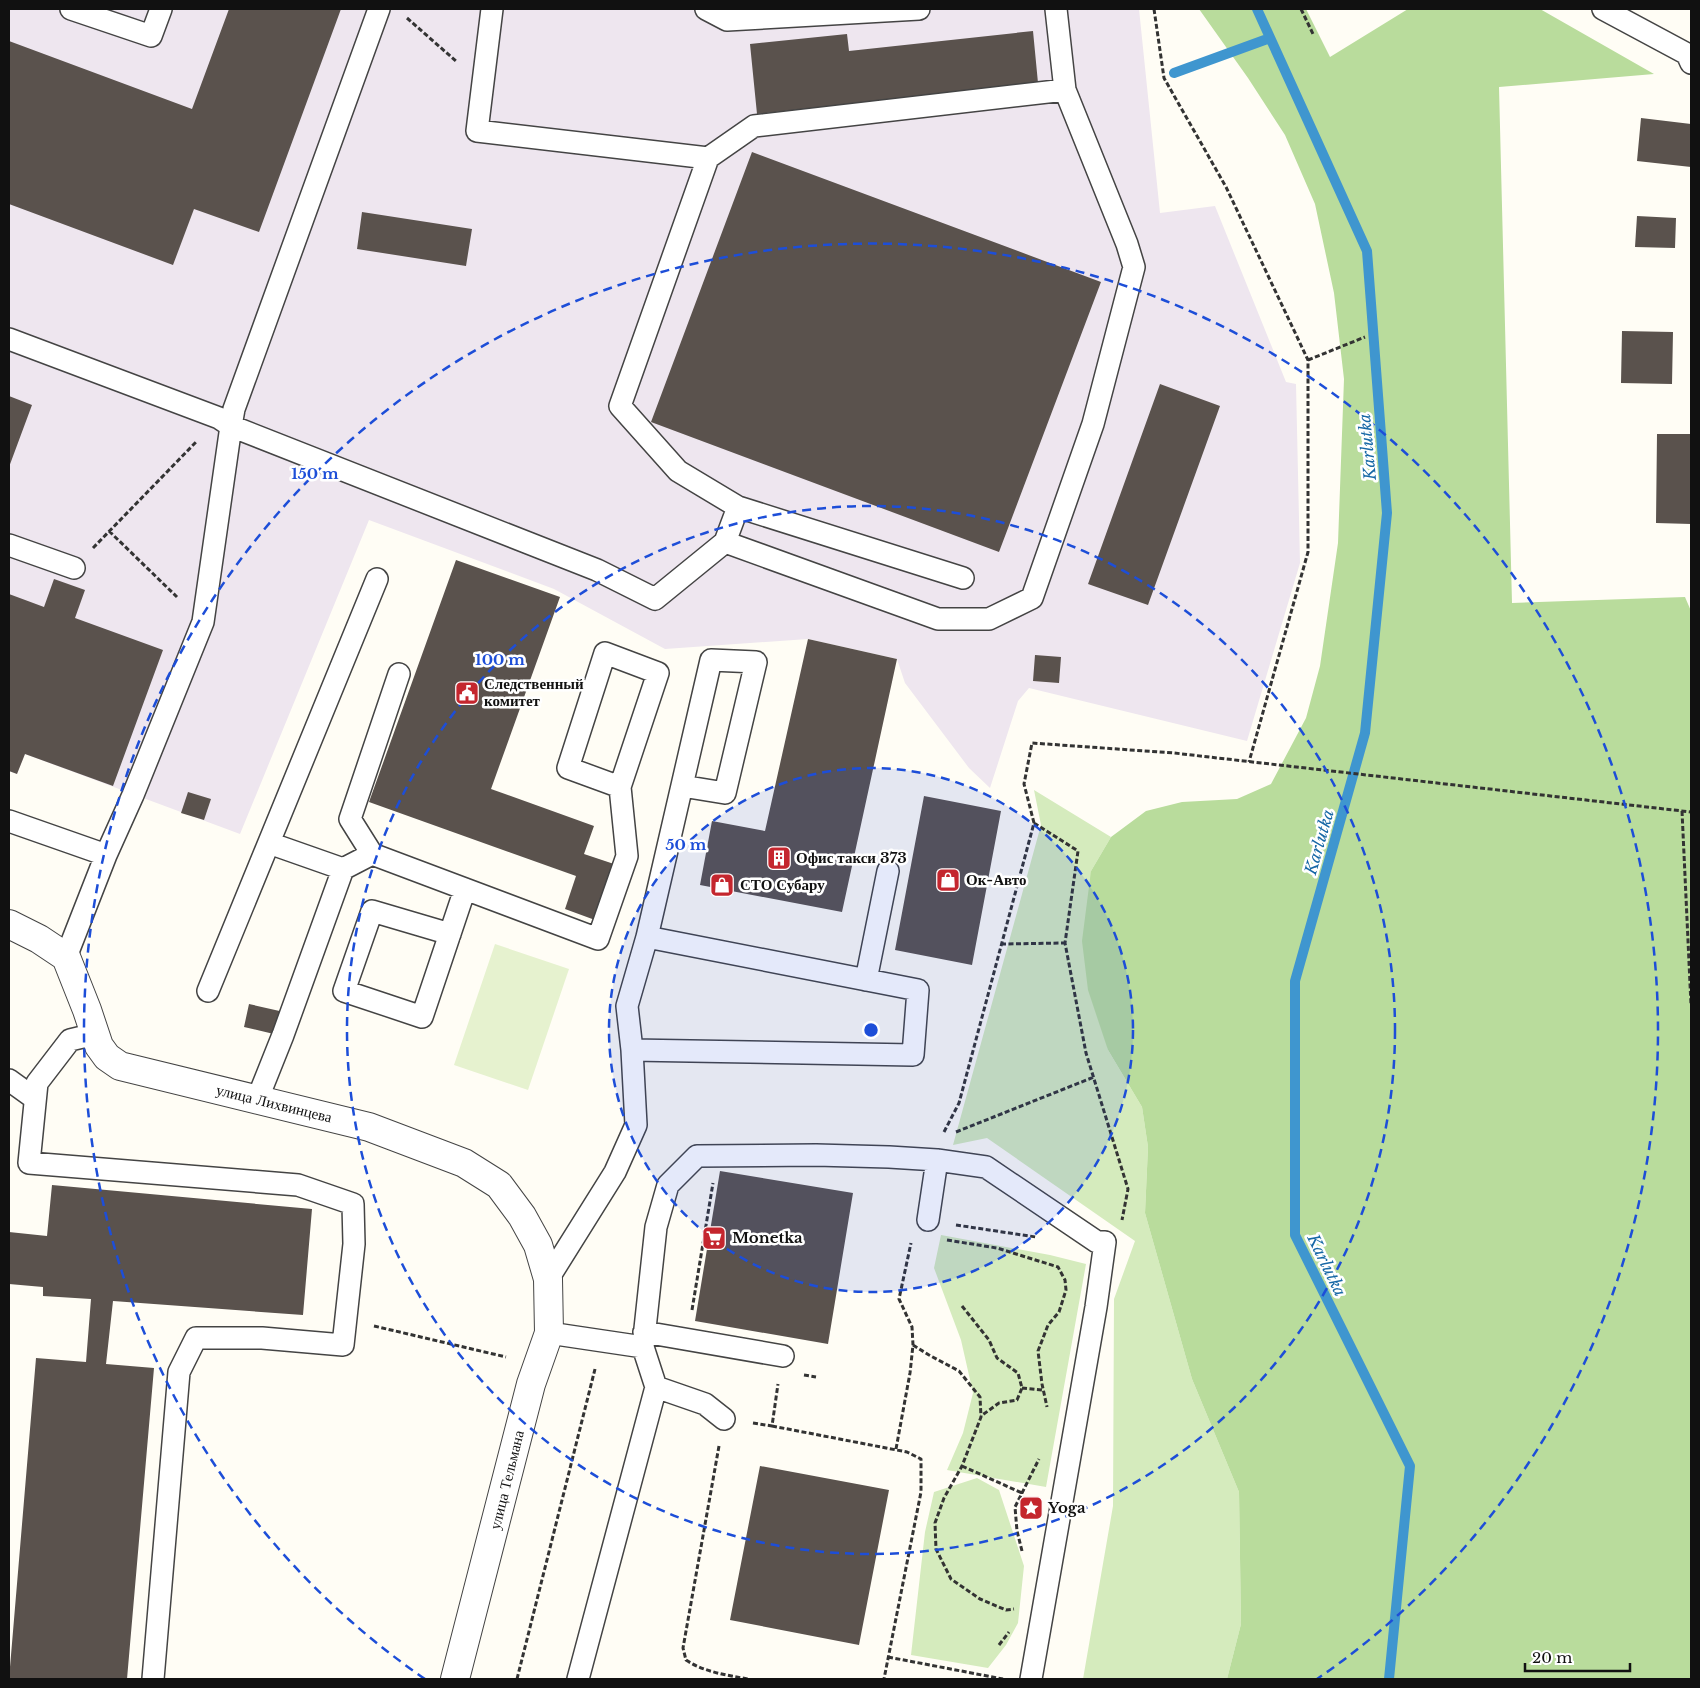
<svg xmlns="http://www.w3.org/2000/svg" width="1700" height="1688" font-family="'Libre Baskerville',serif">
  <style>
    .industrial { fill: #eee6ef }
    .green { fill: #d5ebbd }
    .forest { fill: #b9dc9c }
    .pitch { fill: #e6f2cf }
    .lines { fill: none; stroke-linecap: round; stroke-linejoin: round }
    .stream { stroke: #3f96cf; stroke-width: 10 }
    .building { fill: #5a524d }
    .lane-casing { stroke: #444; stroke-width: 24 }
    .street-casing { stroke: #444; stroke-width: 30 }
    .path { stroke: #333; stroke-width: 3; stroke-dasharray: 5 2.5; stroke-linecap: butt }
    .lane { stroke: #fff; stroke-width: 21 }
    .street { stroke: #fff; stroke-width: 28 }
    .ring { fill: none; stroke: #1d4ed8; stroke-width: 2.5; stroke-dasharray: 9 6 }
    .labels { text-anchor: middle; stroke-width: 5; stroke-linejoin: round; paint-order: stroke }
    .poi-label { font-size: 15px; font-weight: bold; fill: #111; stroke: #fff; text-anchor: start }
    .street-label { font-size: 15px; fill: #111; stroke: #fff }
    .water-label { font-size: 16px; font-style: italic; fill: #1768a6; stroke: #fff }
    .centre { fill: #1d4ed8; stroke: #fff; stroke-width: 2.5 }
    .ring-label { font-size: 15px; text-anchor: middle; font-weight: bold; fill: #1d4ed8; stroke: #fff; stroke-width: 5; stroke-linejoin: round; paint-order: stroke }
  </style>
  <rect width="100%" height="100%" fill="#fffdf5"/>
  <path class="industrial" d="M9 9H1139L1160 213 1215 206 1286 382 1296 384 1300 563 1247 741 1029 688 1018 701 990 788 969 768 905 683 897 659 808 639 665 649 554 589 369 520 240 834 25 754 17 774 9 771Z"/>
  <path class="green" d="M1034 790 1111 837 1091 871 1108 1050 1142 1107 1148 1147 1145 1213 1192 1379 1239 1492 1241 1624 1227 1679H1083L1113 1506 1114 1299 1135 1241 987 1138 953 1145 1041 825Z
    M941 1235 1050 1255 1086 1264 1046 1487 947 1470 963 1433 973 1393 961 1340 934 1268Z
    M977 1478 999 1490 1024 1566 1018 1623 1006 1645 988 1668 911 1655 925 1532 934 1492Z"/>
  <path class="forest" d="M1199 9H1306L1330 57 1408 9H1540L1654 74 1499 87 1512 603 1685 597 1691 611V1679H1227L1241 1624 1239 1492 1192 1379 1145 1213 1148 1147 1142 1107 1108 1050 1088 990 1082 941 1091 871 1111 837 1146 811 1182 802 1237 799 1271 784 1306 718 1320 666 1338 543 1344 379 1334 293 1315 204 1285 135 1248 78Z"/>
  <path class="pitch" d="M495 944 569 969 528 1090 454 1065Z"/>
  <g class="lines">
    <path class="stream" d="M1257 9 1367 251 1387 513 1365 733 1295 981V1235L1410 1466 1389 1679
      M1174 73 1270 38"/>
  </g>
  <path class="building" d="M229 9H341L259 232 194 209 173 265 9 204V41L192 109Z
    M1033 31 1038 83 757 114 750 44 847 34 849 51Z
    M1641 118 1691 124V167L1637 161Z
    M752 152 1101 282 999 552 651 422Z
    M362 212 472 229 466 266 357 249Z
    M1637 216 1676 218 1675 248 1635 247Z
    M1622 331 1673 332 1672 384 1621 383Z
    M1160 384 1220 406 1148 605 1088 584Z
    M9 396 32 405 9 467Z
    M1657 434H1691V524L1656 523Z
    M456 560 560 597 491 789 594 826 584 854 614 864 595 920 565 909 576 876 369 802Z
    M54 579 85 590 75 618 163 650 113 786 25 754 17 774 9 771V594L44 607Z
    M808 639 897 659 842 912 700 885 712 821 765 831Z
    M1035 655 1061 657 1059 683 1033 681Z
    M188 792 211 799 204 820 181 813Z
    M924 796 1001 811 972 965 895 950Z
    M249 1004 284 1012 278 1035 244 1027Z
    M720 1171 853 1193 828 1344 695 1321Z
    M52 1185 312 1209 303 1315 113 1301 106 1364 154 1368 127 1679H9L36 1358 86 1362 91 1299 43 1296V1287L9 1284V1232L47 1236Z
    M760 1466 889 1490 859 1645 730 1620Z"/>
  <g class="lines">
    <g class="lane-casing">
      <path id="lane" d="M71 9 151 36 161 9
        M492 9 477 131 708 158 754 126 1065 90
        M706 9 727 20 919 9
        M1603 9 1687 54 1691 63
        M708 158 620 406 678 471 738 507 725 542
        M9 339 219 418 231 426 234 409 379 9
        M738 507 963 578
        M9 545 74 568
        M9 821 106 855
        M269 843 343 869
        M372 854 350 819 399 674
        M450 934 372 911 344 991 422 1017 465 889
        M647 937 711 660 756 662 725 793 682 786
        M66 957 106 855 133 795 203 622 231 426 597 570 655 599 725 542 938 619H989L1032 598 1093 424 1134 267 1127 244 1065 90 1056 9
        M866 980 888 871
        M208 991 377 579
        M95 1034 70 1040 37 1083 29 1163 298 1185 353 1204 354 1244 343 1345 262 1338H196L179 1372 153 1679
        M9 1080 34 1098
        M257 1100 283 1035 343 869 372 854 598 939 627 856 620 787 658 673 605 653 568 768 620 787
        M928 1220 937 1160
        M548 1279 615 1172 636 1125 632 1050 913 1055 918 990 647 937 627 1006 632 1050
        M644 1332 783 1356
        M549 1333 643 1347 656 1227 668 1185 697 1156 816 1155 889 1157 937 1160 986 1167 1097 1242H1105L1096 1307 1031 1679
        M656 1387 705 1404 724 1419
        M578 1679 656 1387 643 1347"/>
    </g>
    <g class="street-casing">
      <g id="street">
        <path id="s1" d="M9 924 39 939 66 957 87 1010 99 1046 107 1057 120 1066 369 1127 464 1163 499 1185 522 1216 538 1245 548 1279 549 1333 531 1384 455 1679"/>
      </g>
    </g>
    <path class="path" d="M1154 9 1164 78 1226 187 1308 360V552L1249 762
      M1301 9 1314 36
      M407 18 457 62
      M1308 360 1365 337
      M109 531 177 597
      M93 548 197 441
      M1682 811 1691 1005
      M1034 823 1078 851 1065 943 1086 1053 1128 1189 1122 1220
      M1001 944 1065 943
      M944 1132 959 1103 1034 823 1024 784 1032 743 1174 753 1691 812
      M956 1132 1094 1077
      M956 1225 1036 1237
      M947 1240 997 1248 1058 1267 1065 1280 1066 1290 1059 1312 1048 1325 1038 1351 1042 1384 1047 1407
      M962 1306 989 1340 997 1358 1018 1373 1022 1388 1017 1400 999 1403 981 1416
      M692 1310 713 1183
      M374 1326 506 1357
      M913 1345 929 1355 959 1371 980 1397 981 1417 962 1466 944 1498 935 1523 936 1549 951 1579 980 1599 1006 1610 1014 1609
      M804 1375 816 1377
      M1022 1388 1043 1390
      M753 1423 772 1426 778 1384
      M772 1426 907 1452 921 1459V1492L884 1679
      M719 1446 683 1648 686 1660C704 1672 726 1675 748 1679
      M896 1449 910 1373 913 1345 912 1327 899 1299 911 1243
      M962 1466 1022 1493
      M1022 1551 1017 1531 1015 1507 1039 1459
      M999 1645 1009 1632
      M888 1657 1003 1679
      M517 1679 595 1369"/>
    <use href="#lane" class="lane"/>
    <use href="#street" class="street"/>
  </g>
  <circle cx="871" cy="1030" r="262" fill="#1d4ed8" fill-opacity=".12"/>
  <g class="ring">
    <circle cx="871" cy="1030" r="262"/>
    <circle cx="871" cy="1030" r="524"/>
    <path d="M425 1679A787 787 0 1 1 1317 1679"/>
  </g>
  <defs>
    <g id="civic-square" transform="scale(1.25)"><rect x="-9" y="-9" width="18" height="18" rx="4" fill="#c4262e" stroke="#fff"/><path d="M-.6-6.5H3V-4.5H.6V-3L4-1V1h2V6H-6V1h2V-1L-.6-3ZM-1.2 2.5V6h2.4V2.5Z" fill="#fff"/></g>
    <g id="building-square" transform="scale(1.25)"><rect x="-9" y="-9" width="18" height="18" rx="4" fill="#c4262e" stroke="#fff"/><path d="M-4-6H4V6H1V3H-1V6H-4ZM-2.5-4.3h1.7v1.8h-1.7ZM.8-4.3h1.7v1.8H.8ZM-2.5-1h1.7V.8h-1.7ZM.8-1h1.7V.8H.8Z" fill="#fff"/></g>
    <g id="shop-square" transform="scale(1.25)"><rect x="-9" y="-9" width="18" height="18" rx="4" fill="#c4262e" stroke="#fff"/><path d="M-5-2.5h2.3a2.7 3.5 0 0 1 5.4 0H5L5.5 6h-11ZM-1.5-2.5h3a1.5 2.3 0 0 0-3 0Z" fill="#fff"/></g>
    <g id="supermarket-square" transform="scale(1.25)"><rect x="-9" y="-9" width="18" height="18" rx="4" fill="#c4262e" stroke="#fff"/><path d="M-6-5.5h2.5l.6 2H6L4.5 2H-2.5L-4.4-4H-6ZM-1.5 3.2a1.3 1.3 0 1 0 .1 0ZM3 3.2a1.3 1.3 0 1 0 .1 0Z" fill="#fff"/></g>
    <g id="sight-square" transform="scale(1.25)"><rect x="-9" y="-9" width="18" height="18" rx="4" fill="#c4262e" stroke="#fff"/><path d="M0-6L1.8-2.2L6-1.7L2.9 1.2L3.7 5.4L0 3.3L-3.7 5.4L-2.9 1.2L-6-1.7L-1.8-2.2Z" fill="#fff"/></g>
  </defs>
  <g fill-rule="evenodd">
    <use href="#civic-square" x="467" y="693"/>
    <use href="#building-square" x="779" y="858"/>
    <use href="#shop-square" x="948" y="880"/>
    <use href="#shop-square" x="722" y="885"/>
    <use href="#supermarket-square" x="714" y="1238"/>
    <use href="#sight-square" x="1031" y="1508"/>
  </g>
  <g class="labels">
    <g class="poi-label">
      <text x="484" y="689">Следственный<tspan x="484" dy="17">комитет</tspan></text>
      <text x="796" y="863">Офис такси 373</text>
      <text x="966" y="885">Ок-Авто</text>
      <text x="740" y="890">СТО Субару</text>
      <text x="732" y="1243">Monetka</text>
      <text x="1048" y="1513">Yoga</text>
    </g>
    <g class="street-label">
      <text dy="5" stroke="none"><textPath href="#s1" startOffset="349">улица Лихвинцева</textPath></text>
      <text transform="translate(507 1480) rotate(-76)" y="5">улица Тельмана</text>
    </g>
    <g class="water-label">
      <text transform="translate(1367 447) rotate(-95)" y="6">Karlutka</text>
      <text transform="translate(1319 842) rotate(-74)" y="6">Karlutka</text>
      <text transform="translate(1327 1265) rotate(64)" y="6">Karlutka</text>
    </g>
  </g>
  <circle cx="871" cy="1030" r="8" class="centre"/>
  <g class="ring-label">
    <text x="315" y="479">150 m</text>
    <text x="500" y="665">100 m</text>
    <text x="686" y="850">50 m</text>
  </g>
  <rect width="1700" height="1688" fill="none" stroke="#111111" stroke-width="20"/>
  <path d="M1525 1663v8h105v-8" fill="none" stroke="#111111" stroke-width="2.5"/>
  <text x="1532" y="1663" font-size="15" fill="#111111" stroke="#ffffff" stroke-width="4" paint-order="stroke">20 m</text>
</svg>
